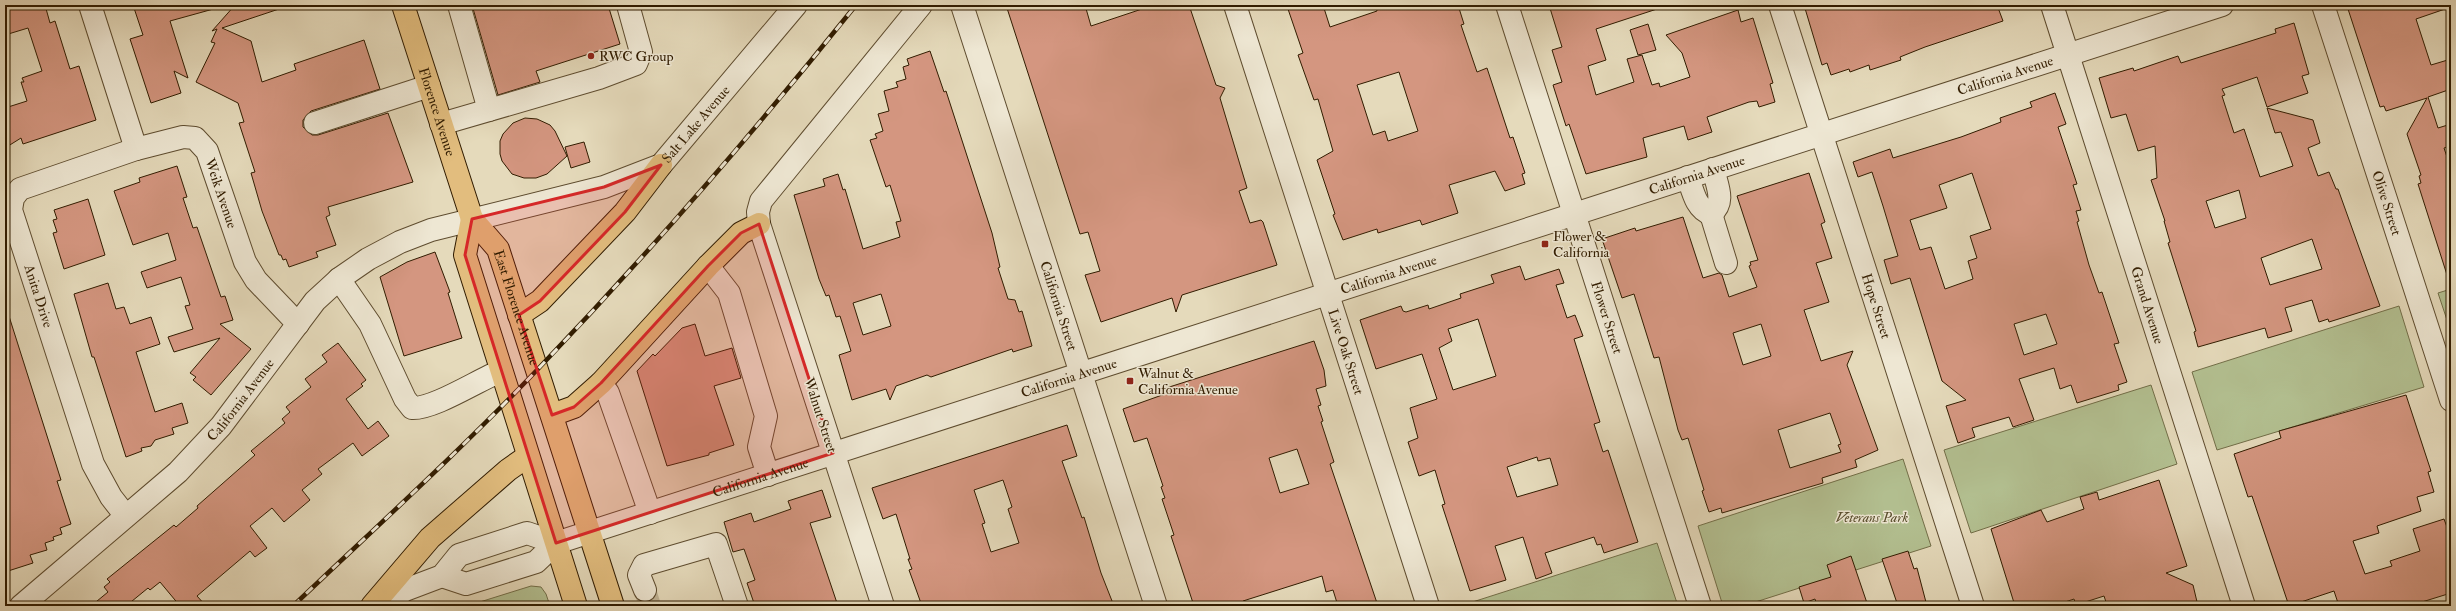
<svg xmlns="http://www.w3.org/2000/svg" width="2456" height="611" font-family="'IM FELL Double Pica',serif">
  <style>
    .green { fill: #b3c091; stroke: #726e48 }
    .building { fill: #d49680; stroke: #311c00; fill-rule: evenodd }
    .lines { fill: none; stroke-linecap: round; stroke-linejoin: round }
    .minor-tunnel { stroke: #c1b496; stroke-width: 22; stroke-dasharray: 22 11; stroke-linecap: butt }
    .minor-casing { stroke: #5e4c2f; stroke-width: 24 }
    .major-casing { stroke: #311c00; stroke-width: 24 }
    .minor { stroke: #eee7d3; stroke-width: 22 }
    .major { stroke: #e2bd7e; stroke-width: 22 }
    .rail-casing { stroke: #311c00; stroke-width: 4.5 }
    .rail { stroke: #eee7d3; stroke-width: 3; stroke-dasharray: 9; stroke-linecap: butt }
    .marked { fill: #d62828; fill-opacity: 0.2; stroke: #d62828; stroke-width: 3; stroke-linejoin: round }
    .poi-dot { fill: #8f2418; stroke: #eee7d3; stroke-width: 1.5 }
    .labels { text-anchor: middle; stroke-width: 3; stroke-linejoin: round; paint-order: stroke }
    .poi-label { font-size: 14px; fill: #311c00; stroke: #eee7d3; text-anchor: start }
    .street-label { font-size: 14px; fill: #311c00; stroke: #eee7d3 }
    .park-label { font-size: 14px; font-style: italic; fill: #584d2c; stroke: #eee7d3 }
  </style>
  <rect width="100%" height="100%" fill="#e5dabb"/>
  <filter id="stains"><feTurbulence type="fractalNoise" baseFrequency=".005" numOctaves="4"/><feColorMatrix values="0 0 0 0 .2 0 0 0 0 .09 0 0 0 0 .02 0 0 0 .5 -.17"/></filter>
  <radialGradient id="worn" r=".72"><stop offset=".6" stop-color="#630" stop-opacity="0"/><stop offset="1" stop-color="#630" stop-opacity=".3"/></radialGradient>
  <path class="green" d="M2451 289V332L2438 293Z
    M2399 306 2424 387 2217 450 2192 372Z
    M2151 385 2177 464 1971 533 1944 450Z
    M1903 459 1931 546 1743 606H1723L1698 526Z
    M1657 543 1678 606H1460Z
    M531 586 541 587 546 594 550 606H467Z"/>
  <path class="building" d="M5 5H45L50 23 55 21 70 69 79 66 96 120 23 144 21 138 5 148V108L27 101 21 82H24L22 78 42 71 28 28 5 35Z
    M133 5H216L217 8 170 21 188 78 174 71 181 93 151 103 130 39 143 35Z
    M235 5H282V8L222 28 251 41 262 82 296 70 294 64 364 40 380 89 311 111 303 120V127L312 135H318L388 113 413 182 328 207 330 215 326 217 336 245 316 252 318 257 289 267 286 259 283 260 281 255H279L262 211 251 173 255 172 239 123 244 122 238 103 196 82 215 43 211 42 217 29 212 31Z
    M472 5H608L620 44 536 71 540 82 498 95Z
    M1006 5H1085L1091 26 1145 8 1144 5H1189L1216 85 1225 88 1220 98 1247 188 1239 191 1250 223 1261 220 1263 222 1277 265 1182 295 1176 312 1172 298 1101 322 1085 275 1100 271 1088 232 1080 234Z
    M1300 5H1323L1330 27 1377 11 1376 5H1458L1464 24 1461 25 1477 72 1487 68 1510 138 1513 137 1525 173 1522 174 1525 184 1505 191 1495 171 1449 185 1458 213 1422 225 1420 220 1378 233 1377 229 1343 240 1333 215 1335 214 1317 160 1333 151 1318 99 1314 100 1298 55 1303 53 1288 9ZM1399 72 1418 131 1388 141 1385 131 1373 135 1357 85Z
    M1549 5H1604L1605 9 1617 5H1660V8L1596 29 1606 60 1588 66 1596 95 1634 82 1627 59 1642 55 1652 85 1659 83 1660 87 1690 77 1682 53 1666 35 1738 10 1741 22 1753 18 1773 83 1770 84 1775 102 1759 107 1757 101 1749 102 1707 117 1712 132 1688 140 1684 126 1643 138 1647 157 1586 174 1569 124 1566 126 1553 85 1562 82 1552 50 1562 47Z
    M1804 5H1997L2003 21 1925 47 1900 57 1901 60 1870 70 1869 65 1850 72 1849 69 1831 75 1827 63 1822 65Z
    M2361 5H2448V8L2416 19 2431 65 2451 59V89L2428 97 2438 128 2451 124V146L2444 148 2451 169V278H2448L2418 184 2421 183 2419 176 2421 175 2407 134 2427 98 2386 111 2384 106 2380 107 2348 9Z
    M2294 23 2309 74 2302 76 2308 93 2267 107 2257 77 2222 89 2225 95 2222 96 2234 133 2244 129 2260 177 2293 166 2281 132 2275 133 2267 108 2313 120 2320 143 2308 148 2318 176 2329 172 2336 189H2338L2380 306 2329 322 2328 319 2319 322 2312 300 2285 308 2292 331 2268 338 2265 328 2198 347 2194 332 2196 331 2168 243 2170 242 2164 221H2165L2151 180 2157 178 2155 146 2138 151 2126 114 2111 118 2099 78 2133 68 2134 71 2178 56 2181 63 2276 33 2275 29ZM2239 190 2246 218 2215 228 2206 201ZM2312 239 2322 269 2270 285 2261 258Z
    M1648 24 1656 50 1638 55 1630 30Z
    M930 51 944 92 946 91 992 233 1000 267 998 268 1008 299 1015 300 1019 312 1022 311 1032 346 1013 352 1012 349 931 377 927 375 896 386 890 400 886 389 852 400 839 355 851 351 840 316 836 317 829 295 826 296 819 279 794 195 825 186 823 179 838 174 843 190 845 189 863 249 900 237 896 222 901 221 890 185 886 187 870 140 877 138 875 134 883 131 878 114 889 111 884 91 898 87 896 82 906 79 903 67 909 65 907 59ZM881 294 891 326 863 335 853 303Z
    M2055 93 2066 124 2058 127 2077 184 2073 185 2081 210 2076 211 2079 221 2077 222 2089 265 2099 293 2102 292 2119 343 2114 344 2127 382 2118 385 2119 390 2077 403 2071 385 2060 389 2054 368 2019 379 2034 420 2013 427 2009 417 1972 428 1975 437 1958 443 1946 406 1966 400 1942 381 1910 278 1891 284 1884 260 1898 256 1883 206 1872 172 1858 177 1853 162 1890 149 1893 158 1961 137 2001 122 2000 118 2032 107 2030 102ZM1972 173 1991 229 1970 236 1977 258 1968 261 1973 279 1945 289 1931 247 1920 250 1910 220 1947 208 1939 185ZM2046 314 2057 344 2024 355 2014 324Z
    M525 118 537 119 550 125 555 131 567 156 547 174 536 178H524L512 174 502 161 500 154V141L503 134 513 123Z
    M584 142 590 162 571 168 565 147Z
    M177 166 187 197 183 198 193 228 197 227 221 297 225 296 233 320 220 324 251 349 211 395 193 380 196 377 190 373 220 338 174 352 168 337 193 329 185 306 190 305 181 277 147 288 141 272 176 260 168 233 133 245 114 191 140 182 139 178Z
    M1809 173 1825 222 1821 224 1832 258 1816 263 1829 302 1804 310 1821 361 1853 351 1847 365 1878 450 1855 460 1857 467 1822 478 1823 483 1722 513 1721 508 1709 512 1702 491 1704 490 1688 438 1682 440 1678 430 1659 357 1654 358 1634 294 1622 298 1602 239 1635 228 1636 231 1683 217 1703 278 1719 273 1722 275 1729 297 1757 287 1749 266 1751 265 1750 262 1758 260 1737 196ZM1761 324 1771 356 1743 365 1733 333ZM1830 413 1841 444 1838 445 1841 452 1790 468 1778 430Z
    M88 199 105 255 64 269 53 233 57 232 53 220 57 219 54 210Z
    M435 252 450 292 448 293 462 338 404 356 380 277 407 262Z
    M1520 266 1525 280 1559 269 1564 283 1556 285 1567 318 1575 315 1583 336 1574 339 1600 422 1594 424 1603 452 1608 450 1638 542 1604 553 1601 544 1597 545 1594 537 1545 553 1552 573 1536 579 1523 537 1495 546 1506 580 1470 591 1442 505 1445 504 1435 470 1419 476 1408 442 1418 438 1410 408 1437 399 1422 354 1376 369 1360 320 1401 306 1403 311 1406 312 1428 305 1429 309 1461 298 1460 294 1494 283 1491 275ZM1478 319 1496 376 1453 390 1439 348 1452 341 1448 329ZM1537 457 1538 461 1550 458 1558 485 1517 497 1507 467Z
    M108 283 116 309 124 307 130 324 151 317 160 344 136 352 155 412 182 403 188 423 172 428 174 434 155 440 151 446 141 448 142 451 126 457 94 357H92L74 294Z
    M8 313 61 480 57 481 71 524 60 528 62 534 53 537 54 540 45 543 47 550 30 555 33 563 5 572V314Z
    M695 324 705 356 732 348 741 378 714 386 734 445 709 453V455L667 466 637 371 653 354 655 356 682 328Z
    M1314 341 1324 370 1326 386 1316 389 1321 405 1318 406 1323 421 1321 422 1334 462 1330 464 1378 606H1338L1333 590 1326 592 1322 576 1243 601 1245 606H1194L1171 536 1174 535 1162 499 1165 498 1161 487 1163 486 1147 438 1134 442 1123 409 1165 394 1163 389ZM1297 449 1309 484 1280 493 1269 458Z
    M338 343 366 380 361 384 363 386 346 399 368 429 378 421 389 436 362 456 353 443 318 469 322 474 302 490 310 500 284 522 272 508 250 526 267 548 255 557 250 551 197 596 206 606H180L160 582 150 590 148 588 126 606H91L108 592 104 587 110 582 107 579 174 525 176 527 198 508 197 506 255 455 251 451 285 423 282 419 290 412 286 407 311 387 305 379 327 362 322 355Z
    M2406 395 2431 471 2428 472 2434 492 2417 497 2421 511 2377 526 2379 533 2353 541 2365 574 2392 566 2390 561 2420 551 2413 529 2444 519 2451 538V593L2409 606H2339L2334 591 2289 606 2252 496 2248 497 2234 454 2281 438 2279 431Z
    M1067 425 1077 456 1062 461 1082 518 1084 517 1101 573 1114 606H922L909 570 912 569 908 559H910L896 514 883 519 872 488ZM1003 480 1012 507 1008 509 1019 543 991 552 982 524 985 523 974 490Z
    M2159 480 2187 566 2166 573 2193 585 2198 606H2117L2116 602 2107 605 2104 596 2076 605 2074 599 2053 606H2015L1991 529 2041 510 2047 522 2084 509 2080 497 2097 492 2099 500Z
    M822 490 831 517 810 523 838 606H755L747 583 755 580 744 549 733 552 724 522 751 513 754 522 791 509 788 501Z
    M1908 551 1914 569 1917 568 1927 606H1898L1882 559Z
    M1851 556 1868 606H1817L1815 599 1804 603 1799 587 1831 577 1827 565Z"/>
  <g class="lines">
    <path class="minor-tunnel" d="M645 590 650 606"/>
    <g class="minor-casing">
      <g id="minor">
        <path id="s1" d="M90 5 136 149 183 137 195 138 207 151 245 262 256 280 298 324"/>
        <path d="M459 5 489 110"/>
        <path id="s2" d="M962 5 1156 606"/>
        <path id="s3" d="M1235 5 1428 606"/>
        <path id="s4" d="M1507 5 1700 606"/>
        <path id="s5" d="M1780 5 1973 606"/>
        <path id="s6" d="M2052 5 2244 606"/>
        <path id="s7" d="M2323 5 2451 400"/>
        <path d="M315 123 429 86"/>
        <path d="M441 124 599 78 636 64 641 52 628 5"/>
        <path d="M1688 177C1693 192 1696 209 1711 214"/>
        <path d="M1711 214 1726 263"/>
        <path d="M1711 214C1726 202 1717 186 1713 169"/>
        <path d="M708 266 729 293 766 416 759 447 768 475"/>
        <path d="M339 279 370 324 405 399 412 408C434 409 478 380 501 371"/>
        <path d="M601 383 608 393 650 513"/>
        <path d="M125 515 111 497 93 464 11 210 13 198 20 189 136 149"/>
        <path id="s8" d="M442 576 466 584 536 562 556 543 2222 5"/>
        <path d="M645 590 639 575 644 565 716 544 737 606"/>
        <path id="s9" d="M21 606 178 472 221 426 315 301 339 279 368 259 400 242 431 230 604 187 661 165 796 5"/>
        <path d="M380 606 405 590 442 576 459 555 527 533 556 543"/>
        <path d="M883 606 759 224 758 212 761 201 921 5"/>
      </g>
    </g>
    <g class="major-casing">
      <g id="major">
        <path id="s10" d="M403 5 472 219 498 249 613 606"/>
        <path d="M472 219 465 255 576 606"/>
        <path d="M519 315 540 301 625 212 661 165"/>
        <path d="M552 415 574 407 601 383 708 266 741 233 759 224"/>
        <path d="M372 606 430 538 508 470 528 456"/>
      </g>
    </g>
    <use href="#minor" class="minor"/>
    <use href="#major" class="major"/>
    <g class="rail-casing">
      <path id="rail" d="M293 606C375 528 459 452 537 370 649 253 755 131 856 5"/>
    </g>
    <use href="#rail" class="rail"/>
  </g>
  <path class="marked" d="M661 165 625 212 540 301 519 315 552 415 574 407 601 383 708 266 741 233 759 224 833 453 556 543 465 255 472 219 604 187Z"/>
  <g class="poi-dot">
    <circle cx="591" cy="56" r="4"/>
    <rect x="1541" y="240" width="8" height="8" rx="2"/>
    <rect x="1126" y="377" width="8" height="8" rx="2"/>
  </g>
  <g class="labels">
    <g class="poi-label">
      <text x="599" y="61">RWC Group</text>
      <text x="1553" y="241">Flower &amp;<tspan x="1553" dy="16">California</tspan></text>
      <text x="1138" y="378">Walnut &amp;<tspan x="1138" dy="16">California Avenue</tspan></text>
    </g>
    <g class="street-label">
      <text dy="5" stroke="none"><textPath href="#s8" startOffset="1649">California Avenue</textPath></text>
      <text dy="5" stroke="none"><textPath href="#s10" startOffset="112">Florence Avenue</textPath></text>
      <text dy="5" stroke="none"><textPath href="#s9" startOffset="856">Salt Lake Avenue</textPath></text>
      <text dy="5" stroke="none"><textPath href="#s8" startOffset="1325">California Avenue</textPath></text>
      <text dy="5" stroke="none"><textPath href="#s1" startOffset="274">Weik Avenue</textPath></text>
      <text dy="5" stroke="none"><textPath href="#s7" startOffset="208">Olive Street</textPath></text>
      <text dy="5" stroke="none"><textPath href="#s8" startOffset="1001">California Avenue</textPath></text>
      <text transform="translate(39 296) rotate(72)" y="5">Anita Drive</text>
      <text dy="5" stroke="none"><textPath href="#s2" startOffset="316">California Street</textPath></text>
      <text dy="5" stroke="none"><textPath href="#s5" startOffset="316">Hope Street</textPath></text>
      <text dy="5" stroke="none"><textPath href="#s6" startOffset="315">Grand Avenue</textPath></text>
      <text dy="5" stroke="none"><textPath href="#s10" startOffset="326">East Florence Avenue</textPath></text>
      <text dy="5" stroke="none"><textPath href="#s4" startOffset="328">Flower Street</textPath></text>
      <text dy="5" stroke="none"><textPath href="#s3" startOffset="364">Live Oak Street</textPath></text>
      <text dy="5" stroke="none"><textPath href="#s8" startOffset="665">California Avenue</textPath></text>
      <text dy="5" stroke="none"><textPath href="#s9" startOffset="302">California Avenue</textPath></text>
      <text transform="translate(821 415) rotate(72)" y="5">Walnut Street</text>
      <text dy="5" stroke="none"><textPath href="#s8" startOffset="341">California Avenue</textPath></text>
    </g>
    <g class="park-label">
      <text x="1872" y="522">Veterans Park</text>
    </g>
  </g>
  <rect width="2456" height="611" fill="none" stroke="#e5dabb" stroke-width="20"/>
  <rect x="6" y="6" width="2444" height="599" fill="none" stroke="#311c00" stroke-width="2"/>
  <rect x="10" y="10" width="2436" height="591" fill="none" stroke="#311c00"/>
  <rect width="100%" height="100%" filter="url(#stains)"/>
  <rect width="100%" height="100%" fill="url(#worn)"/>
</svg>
